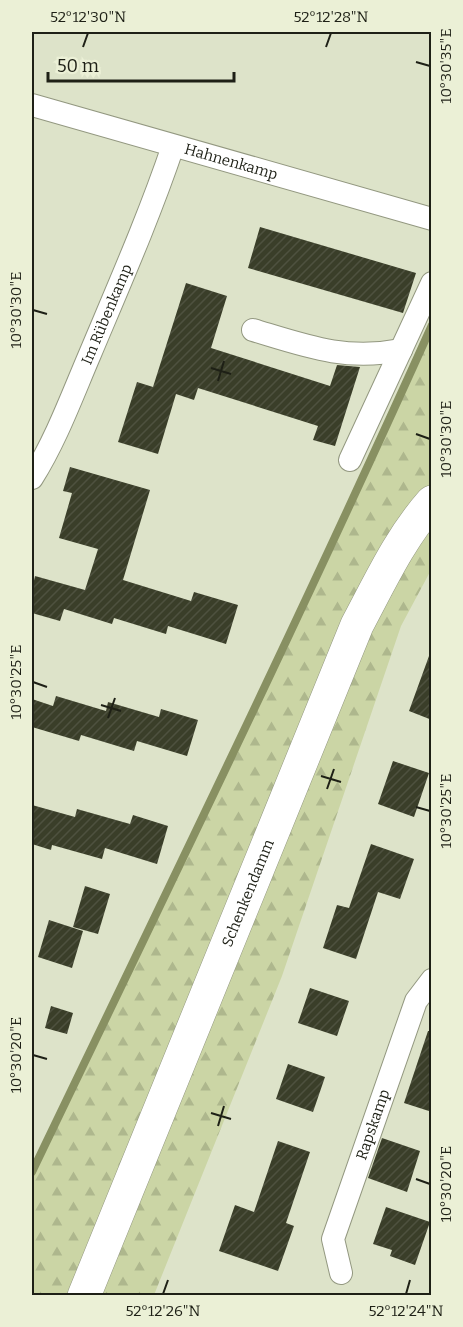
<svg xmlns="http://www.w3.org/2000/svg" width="463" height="1327" font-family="Bitter,serif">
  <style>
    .forest { fill: url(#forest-firs) }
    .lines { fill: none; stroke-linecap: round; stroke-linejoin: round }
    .stream { stroke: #889062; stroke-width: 8 }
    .building { fill: url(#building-hatch) }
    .street-casing { stroke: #939880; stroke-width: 24 }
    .secondary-casing { stroke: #939880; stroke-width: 34 }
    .street { stroke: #fff; stroke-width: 22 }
    .secondary { stroke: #fff; stroke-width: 33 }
    .ticks { fill: none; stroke: #1e2016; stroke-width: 2 }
    .labels { text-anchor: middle; stroke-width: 6; stroke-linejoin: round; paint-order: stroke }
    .street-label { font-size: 15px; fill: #1e2016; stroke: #ebf0d6 }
    .neatline { fill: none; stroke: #1e2016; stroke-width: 2 }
    .ticks-label { font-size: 15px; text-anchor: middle; fill: #1e2016 }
  </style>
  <defs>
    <pattern id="forest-firs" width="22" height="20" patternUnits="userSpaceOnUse" patternTransform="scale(1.5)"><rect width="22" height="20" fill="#cbd5a5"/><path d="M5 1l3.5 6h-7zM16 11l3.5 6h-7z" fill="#aeb78d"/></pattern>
    <pattern id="building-hatch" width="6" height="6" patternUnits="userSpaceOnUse" patternTransform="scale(1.5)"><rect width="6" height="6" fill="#3a3e29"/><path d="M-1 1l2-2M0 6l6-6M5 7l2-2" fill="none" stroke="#4e513f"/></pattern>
  </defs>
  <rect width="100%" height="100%" fill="#dde3c9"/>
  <path class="forest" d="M431 325V570L401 626 282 976 154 1295H32V1172L357 492Z"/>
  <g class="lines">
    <path class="stream" d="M32 1172C167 891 304 610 432 325"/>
  </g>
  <path class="building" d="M260 227 416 273 403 313 248 268Z
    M186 283 227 296 211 348 330 386 337 365 360 367 335 446 313 440 318 426 198 388 194 400 176 394 158 454 118 442 137 382 153 387Z
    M70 467 150 490 123 580 191 601 194 592 238 605 226 644 168 626 166 634 114 618 112 624 64 609 60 621 32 613V590L35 576 85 590 98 549 59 538 72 493 63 491Z
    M429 656 432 657V720L409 711Z
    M56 696 106 711 108 702 159 717 161 709 198 720 187 756 137 741 134 751 81 735 79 741 32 727V699L53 706Z
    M393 761 429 773 414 817 378 804Z
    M32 805 75 817 77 809 130 824 133 815 168 826 157 864 105 848 102 859 52 845 51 850 32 844Z
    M371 844 414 859 400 899 378 892 356 959 323 948 337 905 349 908Z
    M85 886 110 894 98 934 73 927Z
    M49 920 83 931 72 968 38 957Z
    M310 988 349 1001 337 1036 298 1023Z
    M51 1006 73 1013 67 1034 45 1028Z
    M428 1031H432V1112L404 1103Z
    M288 1064 325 1077 313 1112 276 1099Z
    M382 1138 420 1151 407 1192 368 1178Z
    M278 1141 310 1152 286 1223 294 1226 278 1271 219 1251 235 1205 254 1212Z
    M386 1207 430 1222 415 1265 390 1256 392 1250 373 1244Z"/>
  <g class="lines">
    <g class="street-casing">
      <g id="street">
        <path id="s1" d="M32 105 432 219"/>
        <path d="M253 330C306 346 345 361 401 350"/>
        <path d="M350 460 432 283"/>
        <path id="s2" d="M32 478C56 440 72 396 90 354 119 285 149 217 173 146"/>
        <path id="s3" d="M341 1273 333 1239 416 1001 432 980"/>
      </g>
    </g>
    <g class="secondary-casing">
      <g id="secondary">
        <path id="s4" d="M84 1296 357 625C380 582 400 538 432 502"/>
      </g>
    </g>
    <use href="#street" class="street"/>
    <use href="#secondary" class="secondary"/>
  </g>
  <path class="ticks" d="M83 47 88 33M326 47 331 33M416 62 430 66M33 310 47 314M211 368 231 374M218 381 224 361M416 434 430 439M33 682 47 687M101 705 121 711M108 718 115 698M321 776 341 782M327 789 334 769M416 807 430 811M33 1055 47 1059M211 1113 231 1119M218 1126 224 1106M416 1179 430 1184M163 1294 168 1280M406 1294 410 1280"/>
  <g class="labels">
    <g class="street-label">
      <text dy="5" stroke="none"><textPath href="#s1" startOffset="207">Hahnenkamp</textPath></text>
      <text dy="5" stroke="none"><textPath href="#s2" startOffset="180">Im Rübenkamp</textPath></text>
      <text dy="5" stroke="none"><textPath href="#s4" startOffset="435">Schenkendamm</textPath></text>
      <text dy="5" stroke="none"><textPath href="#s3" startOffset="156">Rapskamp</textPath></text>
    </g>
  </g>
  <rect width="463" height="1327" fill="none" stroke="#ebf0d6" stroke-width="66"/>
  <path d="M48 72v9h186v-9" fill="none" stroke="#1e2016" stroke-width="3"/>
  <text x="57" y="72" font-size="18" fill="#1e2016" stroke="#ebf0d6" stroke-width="4.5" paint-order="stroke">50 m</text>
  <rect x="33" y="33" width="397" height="1261" class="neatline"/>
  <g class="ticks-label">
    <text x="88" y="22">52°12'30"N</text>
    <text x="331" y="22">52°12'28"N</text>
    <text transform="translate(446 66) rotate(-90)" y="5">10°30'35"E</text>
    <text transform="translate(16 310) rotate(-90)" y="5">10°30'30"E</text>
    <text transform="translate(446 439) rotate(-90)" y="5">10°30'30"E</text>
    <text transform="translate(16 682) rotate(-90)" y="5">10°30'25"E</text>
    <text transform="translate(446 811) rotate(-90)" y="5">10°30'25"E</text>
    <text transform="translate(16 1055) rotate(-90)" y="5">10°30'20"E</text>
    <text transform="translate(446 1184) rotate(-90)" y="5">10°30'20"E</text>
    <text x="163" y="1316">52°12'26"N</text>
    <text x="406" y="1316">52°12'24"N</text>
  </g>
</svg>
